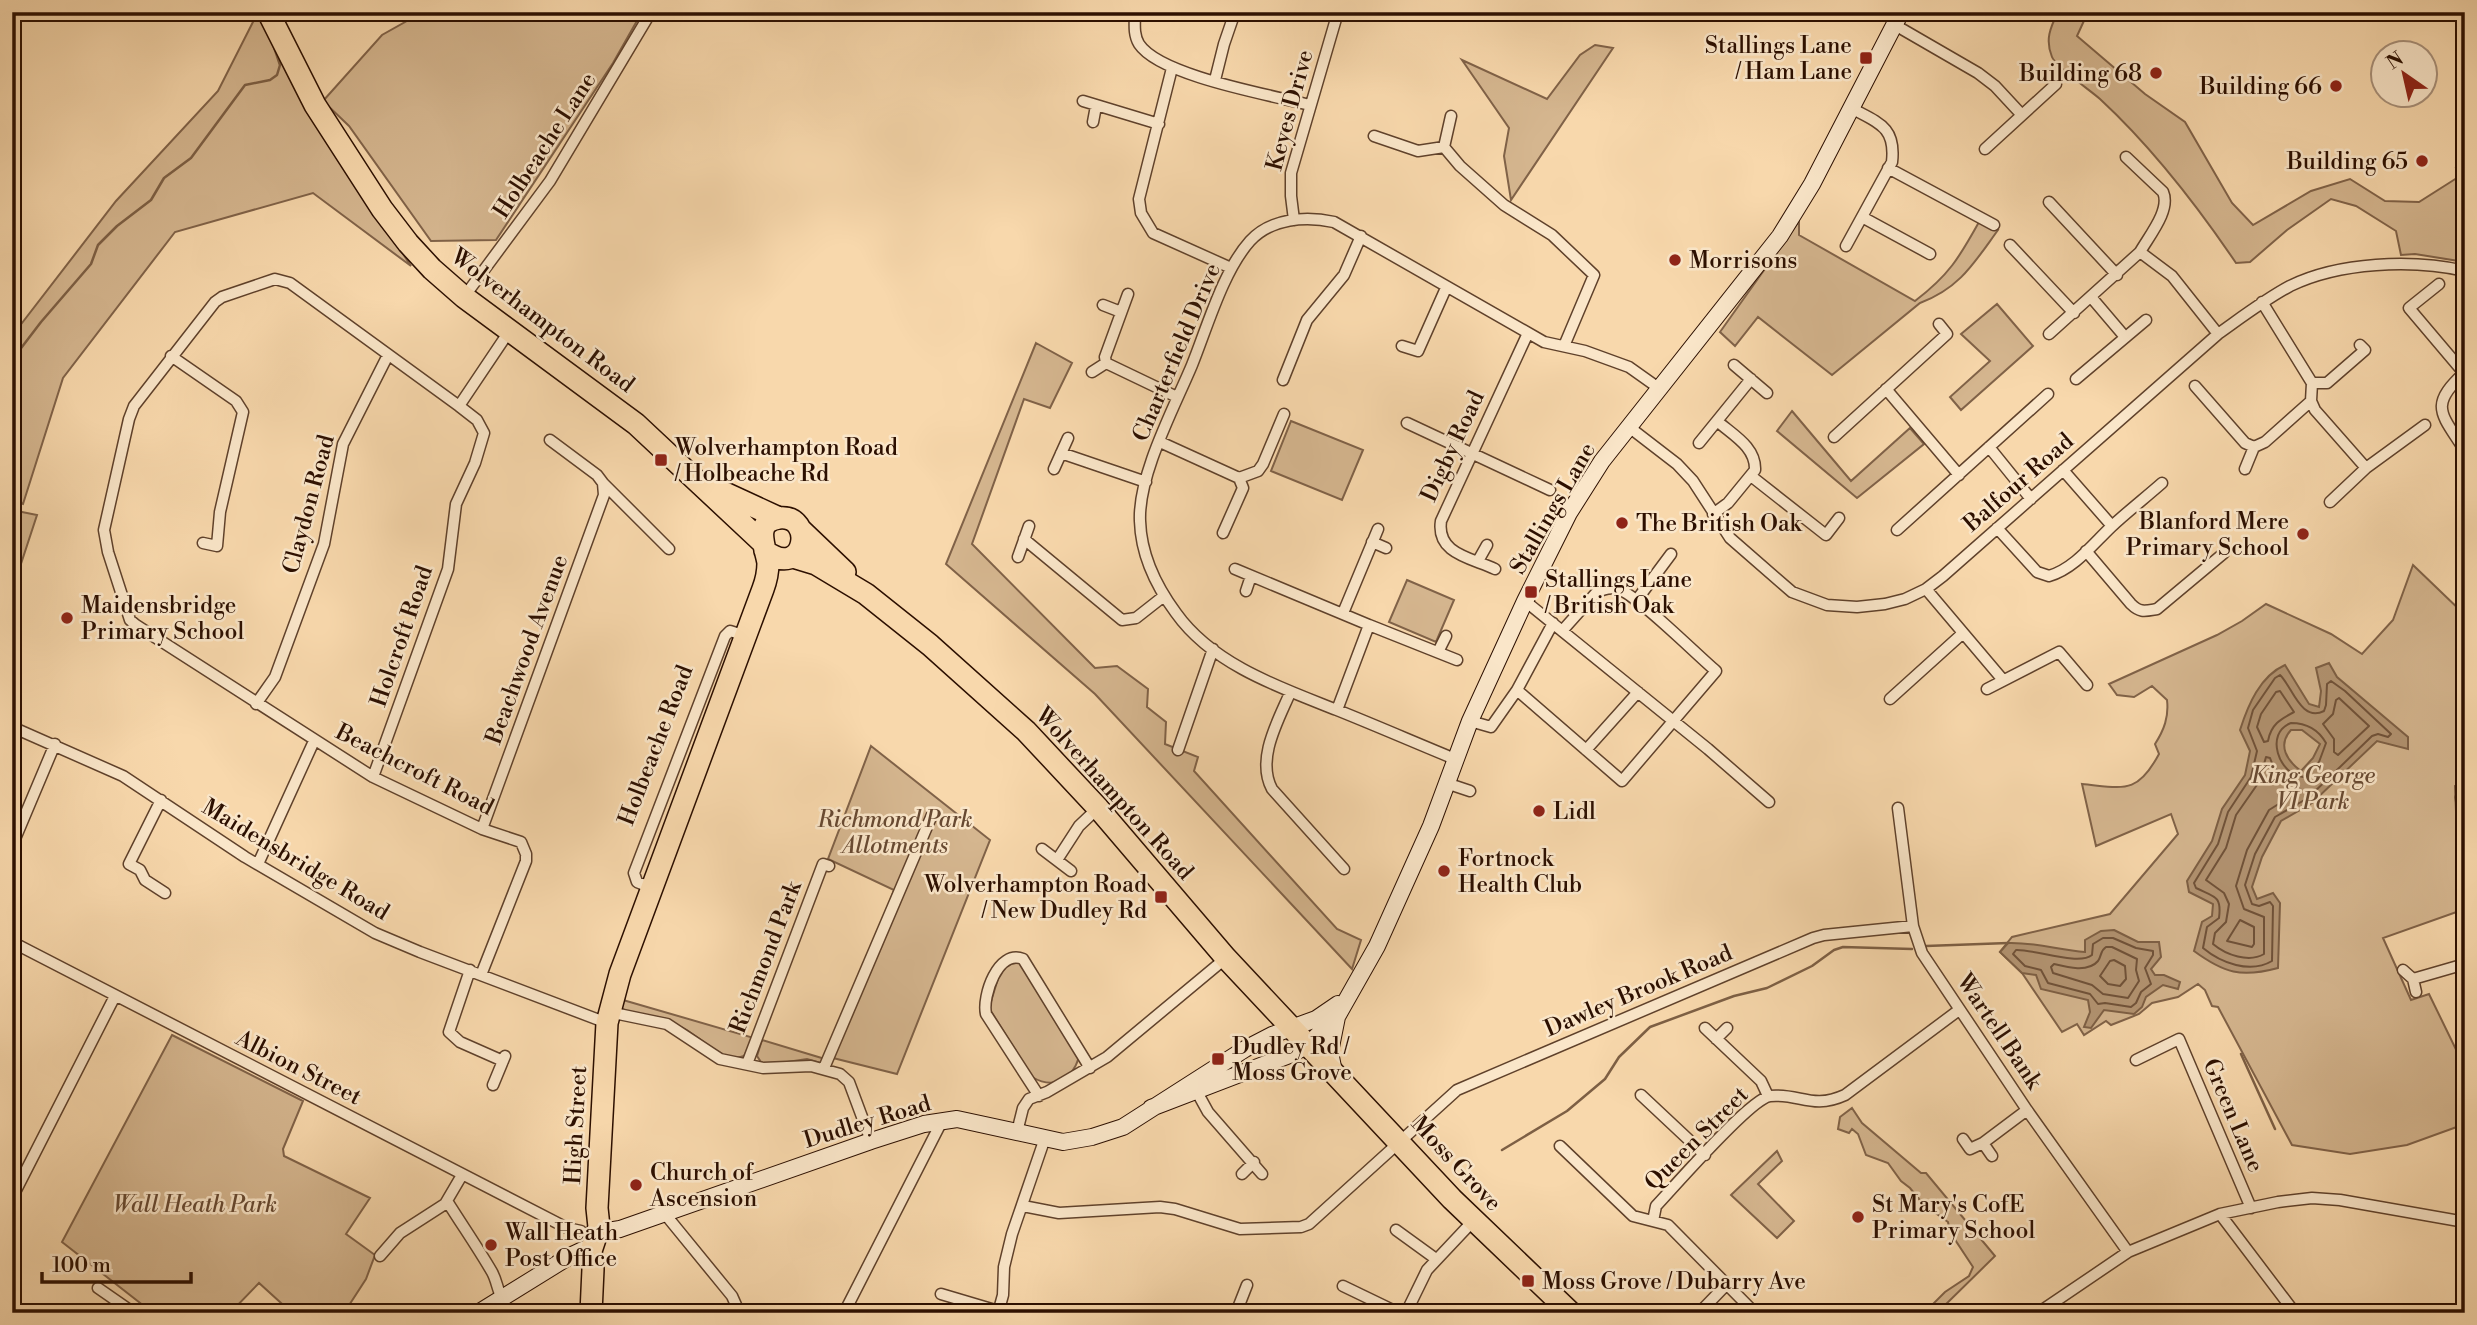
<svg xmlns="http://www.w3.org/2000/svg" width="2477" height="1325" font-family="'Libre Bodoni',serif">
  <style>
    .green { fill: #d5b68f; stroke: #806248; stroke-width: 2 }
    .water { fill: #b39472; stroke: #7d5f44; stroke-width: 2; fill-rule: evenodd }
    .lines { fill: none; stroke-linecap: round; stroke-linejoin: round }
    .shore { stroke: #705239; stroke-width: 2 }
    .stream { stroke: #7d5f44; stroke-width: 2.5 }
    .street-casing { stroke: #5f412b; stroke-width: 13 }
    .secondary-casing { stroke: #2c0f00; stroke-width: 18 }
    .highway-casing { stroke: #2c0f00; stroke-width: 24 }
    .street { stroke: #fae6c9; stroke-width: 10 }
    .secondary { stroke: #fae6c9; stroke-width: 16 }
    .highway { stroke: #f8d8ac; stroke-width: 21 }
    .poi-dot { fill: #8f2418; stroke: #fae6c9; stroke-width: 2.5 }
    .labels { text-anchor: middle; stroke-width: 5; stroke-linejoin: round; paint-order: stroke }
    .poi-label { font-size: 23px; fill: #2c0f00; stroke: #fae6c9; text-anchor: start }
    .street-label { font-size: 23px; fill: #2c0f00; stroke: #fae6c9 }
    .park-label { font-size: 23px; font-style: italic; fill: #674932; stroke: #fae6c9 }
  </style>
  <rect width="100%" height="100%" fill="#f8d8ac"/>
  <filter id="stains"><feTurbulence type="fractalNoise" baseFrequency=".00286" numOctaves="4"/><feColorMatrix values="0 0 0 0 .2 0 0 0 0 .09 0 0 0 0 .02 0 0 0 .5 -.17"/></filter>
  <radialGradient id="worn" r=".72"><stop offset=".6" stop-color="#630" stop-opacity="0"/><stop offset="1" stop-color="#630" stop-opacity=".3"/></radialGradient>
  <path class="green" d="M258 12 336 153 411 266 313 193 175 232 63 378 23 504 12 500V336L116 201 218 91Z
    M423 12H448L462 19 470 12H642L613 63 496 240 431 241 349 126 323 101 382 35Z
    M2058 12H2088L2077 36 2145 94 2185 122 2232 203 2253 225 2311 191 2350 179 2385 201 2419 202 2460 176 2456 168 2465 164V262L2415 254 2401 255 2396 231 2356 206 2331 199 2287 230 2250 262 2236 263C2196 204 2153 148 2100 99 2090 90 2056 67 2052 57 2045 40 2050 28 2058 12Z
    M1595 45 1613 48 1511 200 1504 156 1509 128 1462 60 1547 99 1580 55Z
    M1799 221V235L1915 301C1949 275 1959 258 1979 222L1998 230C1974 263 1960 288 1920 303L1832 375 1758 317 1735 346 1720 332Z
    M1997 304 2033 346 1961 410 1950 397 1990 361 1961 334Z
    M1036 343 1072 363 1050 408 1024 399 972 544 1095 668 1117 666 1148 689 1147 707 1166 722 1165 744 1198 757 1194 771 1337 929 1361 940 1352 969 1095 694 946 564Z
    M1792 411 1851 481 1910 428 1924 444 1857 498 1777 431Z
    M1291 421 1363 450 1342 500 1271 471Z
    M12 510 37 515 16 579 12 585Z
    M2413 565 2465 615V783L2455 786 2457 837 2465 878V909L2383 938 2411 1000 2429 994 2465 1068V1124L2407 1145 2350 1154 2292 1145 2218 1007 2212 1006 2205 990 2198 984 2178 997 2152 1003 2139 1014 2111 1025 2106 1021 2084 1035 2077 1024 2062 1032 2022 973 2000 952 2012 937 2110 914 2178 834 2171 814 2096 846 2082 784C2124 788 2137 795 2159 754L2155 744C2164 730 2169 717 2167 700L2152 686 2134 697 2117 695 2109 684 2217 635 2242 621 2266 604 2331 634 2362 654 2393 620Z
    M1407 580 1454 600 1436 642 1389 622Z
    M871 746 990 840 897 1074 833 1058 894 890 828 859Z
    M1012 960 1021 963 1079 1057C1072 1080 1054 1090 1032 1077L989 1008 1000 972Z
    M623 1000 754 1038 744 1056C725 1064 701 1038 685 1029 665 1018 640 1020 621 1008Z
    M172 1035 303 1101 283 1149 284 1156 370 1198 346 1234 375 1255 366 1279 344 1313H292L259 1283 230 1313H153L62 1242Z
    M762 1040 825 1059 824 1064 807 1059 767 1065 761 1062 757 1056Z
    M1852 1108 1862 1123 1921 1173H1926L1995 1256 1937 1313H1924L1945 1292 1969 1276 1973 1267 1950 1232 1948 1222 1923 1204 1910 1188 1901 1181 1888 1163 1866 1155 1858 1134 1852 1129 1849 1133 1838 1129 1840 1117Z
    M1777 1151 1782 1161 1758 1184 1794 1221 1777 1238 1731 1195Z"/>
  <path class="water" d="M2329 663 2337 677 2408 737V749L2377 741 2312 803 2281 821 2262 857 2252 887 2257 899 2273 893 2280 903 2278 968C2241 978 2224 973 2194 951L2202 922 2212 916 2213 904 2189 892 2187 881 2212 841 2222 809 2245 775 2250 751 2240 730C2248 705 2260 676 2285 665L2309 704 2319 707 2321 691 2316 668ZM2291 730H2302L2320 744 2313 758 2301 771C2287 761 2277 745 2291 730Z
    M2114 930 2138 942H2159L2161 957 2151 969 2155 975H2164L2180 982 2178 989 2163 985 2146 997 2142 1007 2134 1014 2104 1010 2091 1028 2084 1027 2090 1012 2088 1000 2041 989 2036 975 2022 973 2000 952 2008 943C2035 942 2059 950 2085 952V940L2101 931Z"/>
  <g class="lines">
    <path class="shore" d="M2280 675C2292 686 2301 723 2324 711L2326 705 2327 684 2331 681 2345 691 2391 734 2388 737 2378 734 2372 736 2308 798 2275 817 2255 854 2245 885 2252 904 2259 906 2270 902 2273 906 2272 961C2250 974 2221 963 2203 948L2207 927 2219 918C2222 895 2214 897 2196 888L2194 883 2218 844 2228 812 2251 777 2257 751 2248 728 2253 710 2275 678Z
      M2280 691 2294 712C2281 719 2271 724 2268 741L2264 742 2257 727 2261 714 2276 692Z
      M2339 698 2369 726 2338 755 2334 752V739L2323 724 2333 714 2336 700Z
      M2291 723C2307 723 2318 729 2326 743L2319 762 2303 777C2279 775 2264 733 2291 723Z
      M2266 757 2270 758C2276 776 2290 779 2301 790L2269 810 2247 850 2236 886 2244 909 2264 917V954C2249 963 2226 955 2213 944L2215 933 2226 922 2229 904 2224 893 2206 880 2226 848 2236 815 2259 782Z
      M2240 920 2254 927V944L2252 947 2227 941Z
      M2103 938H2113L2136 948 2153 951V955L2145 968 2151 984 2141 992 2136 1003 2131 1007 2105 1003 2098 1004 2090 994 2048 983 2041 970 2025 966 2013 954 2016 950C2035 949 2078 966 2092 955L2093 944Z
      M2106 947H2112L2137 959 2136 970 2139 981 2128 998 2103 994 2092 985 2053 973 2051 967 2054 964C2066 967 2088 973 2098 961 2102 955 2100 951 2106 947Z
      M2114 960 2125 966 2126 979 2120 986 2108 984 2100 976 2110 961Z"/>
    <path class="stream" d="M285 20 288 12
      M12 360 41 322 91 264 98 245 117 226 151 200 164 178 191 158 245 85 270 80 277 75 280 65 274 47
      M1926 946 2008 943
      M2241 1054 2275 1129
      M1502 1150 1567 1111 1605 1079 1619 1057 1650 1027 1734 996 1767 988 1812 966 1834 950 1843 947 1912 949"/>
    <g class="street-casing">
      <path id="street" d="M1135 12C1135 23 1133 34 1139 44 1160 76 1271 95 1310 105
        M1895 25 1978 73 1995 86 2021 114
        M1172 68 1139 199 1141 213 1153 233 1231 268
        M1215 80 1224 44 1235 12
        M1083 101 1159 124
        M1093 122 1096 106
        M1374 136 1418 151 1444 147 1451 116
        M1444 147 1460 166 1504 205 1552 235 1594 275 1564 346
        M1985 149 2056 84
        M2126 157 2163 192C2171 210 2149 236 2140 252
        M1888 168 1994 225
        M2049 202 2117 275
        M1862 217 1930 254
        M1294 220 1291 196V173L1338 12
        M2010 245 2074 313
        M1846 246 1892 162C1896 127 1879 123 1851 108
        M2439 284 2409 308 2464 373
        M1128 294 1105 357 1106 363 1177 397
        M464 297 550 181 651 12
        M2091 297 2125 337
        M2262 302 2312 383 2311 401 2315 410 2366 468
        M1103 305 1121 312
        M2049 334 2140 252 2172 276 2218 334
        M1402 346 1418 351 1446 288
        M171 356 236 401 243 412 220 512 217 546 203 543
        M1734 365 1767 393
        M1092 372 1106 363
        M2465 372C2428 406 2441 413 2465 451
        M2076 379 2146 320
        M1283 380 1307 320 1344 275 1361 236
        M2312 383H2327L2365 350 2360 345
        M2195 386 2245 443 2254 447
        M1886 389 1959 475
        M459 406 510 330
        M1407 423 1550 490
        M1629 427 1677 464 1693 481 1730 538 1792 592 1827 605 1857 607 1885 604 1905 599 1926 589 1943 576 2218 334C2242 317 2264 300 2290 286 2339 262 2412 259 2465 271
        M1834 437 1947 334 1939 324
        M1160 442 1239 478
        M1699 443 1751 379
        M1989 447 2031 499
        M1061 453 1146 482
        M1054 469 1068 438
        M2245 469 2254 447 2265 442 2311 401
        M2063 470 2112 526
        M1751 476 1826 535 1839 518
        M603 483 669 549
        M2330 502 2366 468 2425 425
        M1713 514 1728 503 1755 470C1756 447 1733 435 1717 421
        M1997 528 2037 572 2049 576C2074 569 2093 544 2111 527 2127 512 2145 498 2162 483
        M1897 530 2048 394
        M1223 533 1243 488 1239 478 1258 471 1263 464 1284 414
        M1024 539 1122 620 1136 618 1164 596
        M1372 542 1386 548
        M2086 551 2131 604C2140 613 2145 611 2157 609L2224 553
        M1018 557 1029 526
        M1478 561 1487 545
        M1235 569 1369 625
        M1495 569C1472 558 1436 554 1441 521L1528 333
        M1926 589 2003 680
        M1246 591 1251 576
        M1525 601 1708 749 1769 802
        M1636 601 1671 554
        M1343 613 1378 529
        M1553 623 1517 690 1622 781 1716 671C1697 655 1636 594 1618 589 1610 587 1603 589 1596 593L1562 631
        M1438 652 1446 636
        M1987 689 2059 652 2087 685
        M1290 693C1278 721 1256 759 1272 789L1344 869
        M1890 699 1962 634
        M256 704 275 677 324 544 343 444 388 355
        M1337 710 1369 625 1457 660
        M1470 721 1491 727 1517 690
        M12 727 123 776 245 857 375 933 420 952 607 1023
        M1178 750 1213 649
        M1586 750 1638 692
        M1455 759C1416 743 1377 726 1337 710 1281 688 1213 665 1176 613 1156 586 1141 554 1140 521 1138 475 1174 408 1192 365 1207 328 1223 271 1250 241 1271 218 1306 216 1334 222L1544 342 1585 351 1629 367 1660 389
        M373 777 448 569 456 504 475 463 484 433 477 420 459 406 290 283 275 279 222 297 215 302 134 406 129 419 104 530 108 552 130 620 136 625 373 777 482 829 521 842 526 854V861L481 975
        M1446 783 1470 791
        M2461 797 2465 837
        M161 800 129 864 140 870 145 880 165 893
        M1898 808 1913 926 1922 953 2027 1110 2128 1252
        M482 829 604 495 603 483 597 475 550 440
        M12 846 55 744
        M1042 849 1071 871
        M1057 860 1079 826 1098 808
        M258 864 314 741
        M652 888 637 882 634 873 725 636 730 631 746 636
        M12 942 567 1228 581 1231
        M470 970 449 1032 460 1042 503 1061
        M2403 970 2413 979 2416 992
        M2413 979 2465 964
        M609 1012 667 1024 720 1059 763 1068 811 1066 840 1074 849 1082 871 1141
        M1705 1028 1761 1081 1768 1096
        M1716 1039 1727 1028
        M2136 1060 2179 1039 2251 1208
        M747 1064 823 864 829 866
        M824 1068 932 815
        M493 1085 505 1056
        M1197 1092 1208 1112 1262 1174
        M1641 1095 1705 1155
        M1039 1096 986 1014C982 996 998 949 1023 959L1090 1068
        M1017 1132 1023 1108 1029 1099 1047 1092 1107 1057 1226 958
        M1963 1139 1970 1149 1983 1143 2027 1110
        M1983 1143 1992 1156
        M1560 1146 1633 1216 1668 1225 1755 1313
        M1242 1174 1254 1162
        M12 1198 115 996
        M447 1201C462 1225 478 1248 492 1272 497 1281 497 1289 502 1298
        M1023 1206 1059 1213 1160 1207 1175 1209 1240 1229 1301 1227 1309 1224 1457 1090 1813 938 1824 935 1913 926
        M665 1214 732 1296 736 1305 734 1313
        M2220 1214 2295 1313
        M1653 1221 1656 1206C1674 1187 1750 1099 1770 1096 1800 1093 1812 1110 1845 1095L1959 1010
        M1396 1230 1436 1259
        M380 1256 400 1233 445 1204 462 1175
        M1343 1286 1399 1313
        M98 1288 134 1313
        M941 1294 1005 1313
        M844 1313 942 1121
        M998 1313 1003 1295 1004 1267 1012 1234 1045 1138
        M1236 1313 1247 1285
        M1406 1313 1427 1270 1474 1220
        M1699 1313 1726 1285
        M2038 1313 2128 1252 2220 1214 2278 1202 2312 1198 2340 1200 2465 1222"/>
    </g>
    <g class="secondary-casing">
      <path id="secondary" d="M1334 1072 1330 1052 1337 1017
        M1151 1108 1292 1054 1309 1044 1338 1015 1377 946 1431 826 1470 721 1525 601 1569 513 1602 461 1780 236 1812 184 1901 12
        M599 1227 608 1231 620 1229 871 1141 924 1124 957 1119 1063 1142 1092 1137 1123 1127 1245 1049 1272 1035 1316 1019 1338 1004
        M478 1313 570 1256 585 1249 591 1251"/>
    </g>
    <g class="highway-casing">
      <path id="highway" d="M268 12 315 105 382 209 408 243 432 269 464 297 636 424 761 541
        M714 488 779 518
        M801 530 845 572
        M793 557 816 564 866 594 930 645 1026 731 1098 808 1226 958 1452 1199 1571 1313
        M591 1313 593 1269 591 1251 599 1227 597 1208 607 1023 620 974 763 589C766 581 768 572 768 563 766 548 752 522 779 518 816 514 806 581 765 551"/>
    </g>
    <use href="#street" class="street"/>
    <use href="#secondary" class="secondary"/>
    <use href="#highway" class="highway"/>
  </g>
  <g class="poi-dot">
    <rect x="1859" y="51" width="14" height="14" rx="3.5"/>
    <circle cx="2156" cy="73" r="7"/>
    <circle cx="2336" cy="86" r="7"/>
    <circle cx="2422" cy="161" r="7"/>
    <circle cx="1675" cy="260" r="7"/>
    <rect x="654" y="453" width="14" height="14" rx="3.5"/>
    <circle cx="1622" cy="523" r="7"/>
    <circle cx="2303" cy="534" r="7"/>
    <rect x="1524" y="585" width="14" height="14" rx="3.5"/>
    <circle cx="67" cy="618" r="7"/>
    <circle cx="1539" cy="811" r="7"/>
    <circle cx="1444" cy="871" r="7"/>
    <rect x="1154" y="890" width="14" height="14" rx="3.5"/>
    <rect x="1211" y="1052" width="14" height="14" rx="3.5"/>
    <circle cx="636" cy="1185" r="7"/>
    <circle cx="1858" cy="1217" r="7"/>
    <circle cx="491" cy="1245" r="7"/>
    <rect x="1521" y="1274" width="14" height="14" rx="3.5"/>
  </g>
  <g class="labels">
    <g class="poi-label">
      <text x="1852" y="53" text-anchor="end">Stallings Lane<tspan x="1852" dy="26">/ Ham Lane</tspan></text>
      <text x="2142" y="81" text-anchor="end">Building 68</text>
      <text x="2322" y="94" text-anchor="end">Building 66</text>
      <text x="2408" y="169" text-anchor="end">Building 65</text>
      <text x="1689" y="268">Morrisons</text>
      <text x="675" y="455">Wolverhampton Road<tspan x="675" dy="26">/ Holbeache Rd</tspan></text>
      <text x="2289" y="529" text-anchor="end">Blanford Mere<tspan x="2289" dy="26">Primary School</tspan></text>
      <text x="1636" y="531">The British Oak</text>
      <text x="1545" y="587">Stallings Lane<tspan x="1545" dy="26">/ British Oak</tspan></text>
      <text x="81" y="613">Maidensbridge<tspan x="81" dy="26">Primary School</tspan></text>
      <text x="1553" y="819">Lidl</text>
      <text x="1458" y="866">Fortnock<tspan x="1458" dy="26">Health Club</tspan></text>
      <text x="1147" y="892" text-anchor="end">Wolverhampton Road<tspan x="1147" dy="26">/ New Dudley Rd</tspan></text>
      <text x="1232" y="1054">Dudley Rd /<tspan x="1232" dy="26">Moss Grove</tspan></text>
      <text x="650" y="1180">Church of<tspan x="650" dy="26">Ascension</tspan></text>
      <text x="1872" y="1212">St Mary's CofE<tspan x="1872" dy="26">Primary School</tspan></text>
      <text x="505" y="1240">Wall Heath<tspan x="505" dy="26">Post Office</tspan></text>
      <text x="1542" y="1289">Moss Grove / Dubarry Ave</text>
    </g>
    <g class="street-label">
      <text transform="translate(1289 110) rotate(-75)" y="8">Keyes Drive</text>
      <text transform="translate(544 145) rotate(-57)" y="8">Holbeache Lane</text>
      <text transform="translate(543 320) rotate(37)" y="8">Wolverhampton Road</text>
      <text transform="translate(1176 352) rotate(-67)" y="8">Charterfield Drive</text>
      <text transform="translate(1452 446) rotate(-65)" y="8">Digby Road</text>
      <text transform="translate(2018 482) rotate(-41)" y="8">Balfour Road</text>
      <text transform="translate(308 504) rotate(-75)" y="8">Claydon Road</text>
      <text transform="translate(1552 508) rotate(-60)" y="8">Stallings Lane</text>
      <text transform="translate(401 636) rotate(-71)" y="8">Holcroft Road</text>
      <text transform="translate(526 649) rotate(-70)" y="8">Beachwood Avenue</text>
      <text transform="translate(655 745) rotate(-69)" y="8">Holbeache Road</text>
      <text transform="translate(415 769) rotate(27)" y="8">Beachcroft Road</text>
      <text transform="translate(1115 793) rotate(48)" y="8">Wolverhampton Road</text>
      <text transform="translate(296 859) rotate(31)" y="8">Maidensbridge Road</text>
      <text transform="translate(765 957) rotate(-69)" y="8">Richmond Park</text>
      <text transform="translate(1638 990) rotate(-23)" y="8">Dawley Brook Road</text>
      <text transform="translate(2000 1031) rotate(56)" y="8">Wartell Bank</text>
      <text transform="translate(299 1067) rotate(27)" y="8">Albion Street</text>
      <text transform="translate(2234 1115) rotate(67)" y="8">Green Lane</text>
      <text transform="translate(867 1121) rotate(-17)" y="8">Dudley Road</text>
      <text transform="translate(575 1125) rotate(-87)" y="8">High Street</text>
      <text transform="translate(1696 1138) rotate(-45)" y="8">Queen Street</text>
      <text transform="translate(1457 1163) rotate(47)" y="8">Moss Grove</text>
    </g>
    <g class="park-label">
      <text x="2313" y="783">King George<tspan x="2313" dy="26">VI Park</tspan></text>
      <text x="895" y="827">Richmond Park<tspan x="895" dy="26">Allotments</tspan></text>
      <text x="195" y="1212">Wall Heath Park</text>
    </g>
  </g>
  <rect width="2477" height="1325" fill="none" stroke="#f8d8ac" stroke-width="42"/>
  <rect x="14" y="14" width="2449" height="1297" fill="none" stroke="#2c0f00" stroke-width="3.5"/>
  <rect x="21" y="21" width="2435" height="1283" fill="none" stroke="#2c0f00" stroke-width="2"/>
  <g transform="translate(2404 74) rotate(326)"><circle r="33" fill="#fae6c9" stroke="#a89079" stroke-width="2"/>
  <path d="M0-5L12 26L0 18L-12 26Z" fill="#8f2418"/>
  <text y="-10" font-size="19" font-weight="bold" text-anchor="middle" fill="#2c0f00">N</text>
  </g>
  <path d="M42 1272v10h149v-10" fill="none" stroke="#2c0f00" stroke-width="3.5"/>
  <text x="52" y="1272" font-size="21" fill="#2c0f00" stroke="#fae6c9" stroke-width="5" paint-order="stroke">100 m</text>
  <rect width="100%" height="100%" filter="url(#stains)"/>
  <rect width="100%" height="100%" fill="url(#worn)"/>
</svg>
